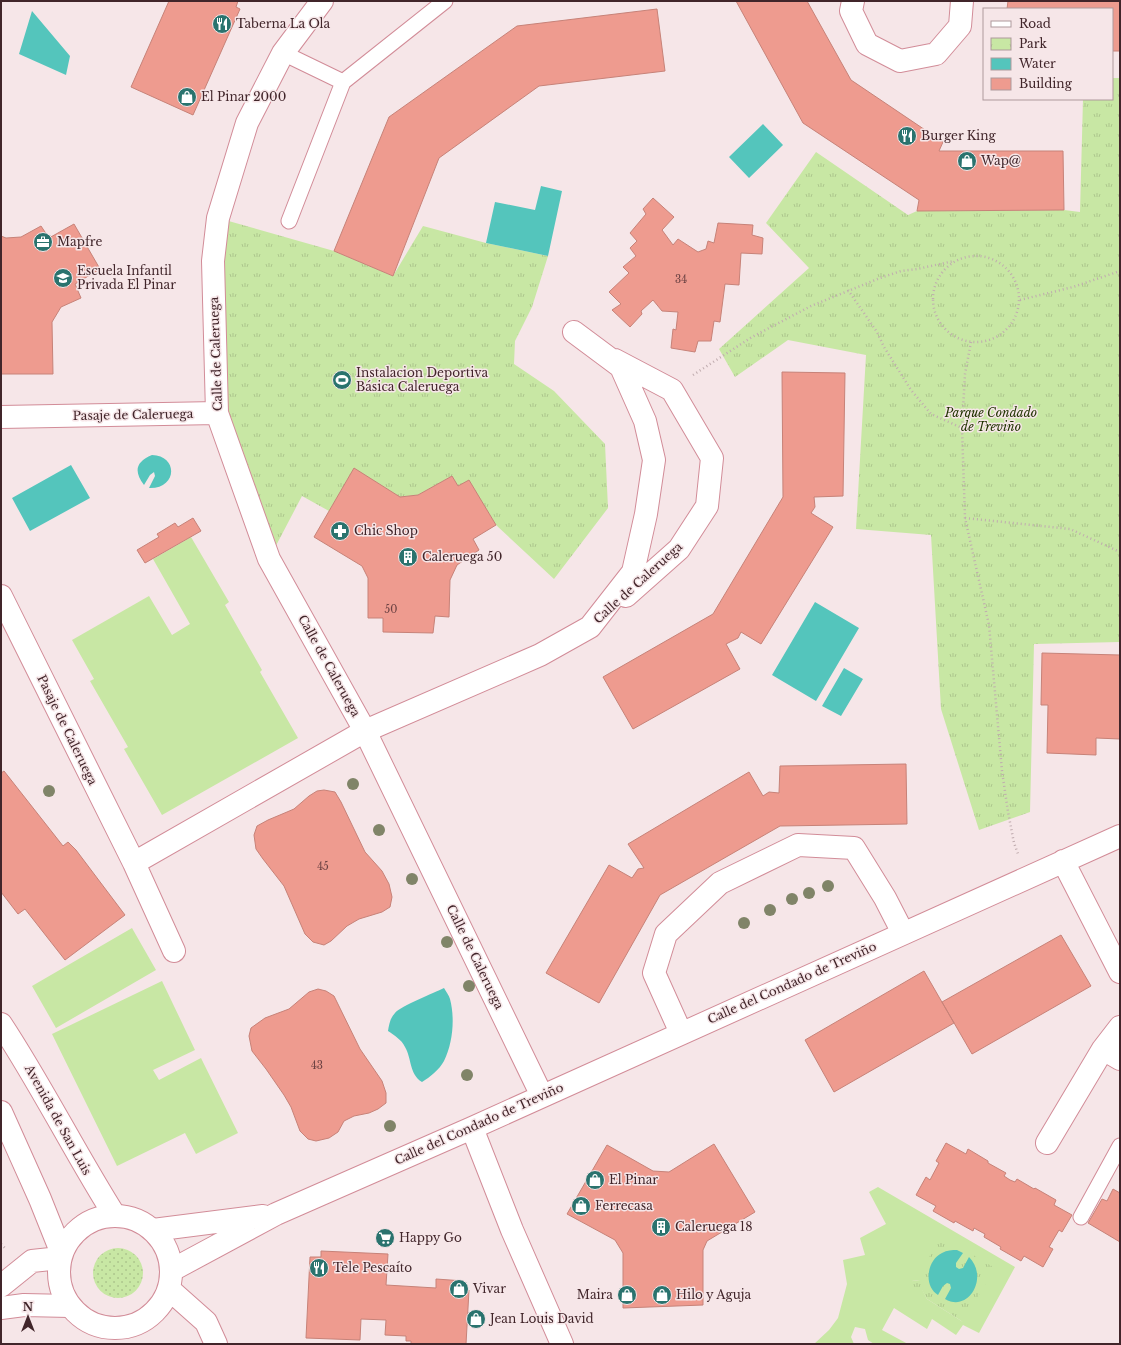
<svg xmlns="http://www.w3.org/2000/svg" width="1121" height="1345" font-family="'Libre Baskerville',serif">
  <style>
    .grass { fill: #c8e7a4; fill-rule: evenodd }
    .park { fill: url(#park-tufts) }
    .garden { fill: url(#garden-dots) }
    .water { fill: #54c5bc }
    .building { fill: #ee9b8f; stroke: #c78278 }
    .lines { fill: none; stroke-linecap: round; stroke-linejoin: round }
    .service-casing { stroke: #d28c98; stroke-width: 17 }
    .minor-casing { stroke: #d28c98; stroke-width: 24 }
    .tertiary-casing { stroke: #d28c98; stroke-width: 24 }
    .path { stroke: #c0acaf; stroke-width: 2.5; stroke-dasharray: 1 3; stroke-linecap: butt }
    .service { stroke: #fff; stroke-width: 15 }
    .minor { stroke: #fff; stroke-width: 22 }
    .tertiary { stroke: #fff; stroke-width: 22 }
    .tree { fill: #808468 }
    .labels { text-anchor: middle; stroke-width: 3; stroke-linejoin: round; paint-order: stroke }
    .number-label { font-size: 10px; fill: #6c4243 }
    .poi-label { font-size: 12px; fill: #41252a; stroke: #f6e6e8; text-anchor: start }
    .street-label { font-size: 12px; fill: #41252a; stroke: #f6e6e8 }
    .park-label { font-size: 12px; font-style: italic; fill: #203300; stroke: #f6e6e8 }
  </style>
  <defs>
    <pattern id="park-tufts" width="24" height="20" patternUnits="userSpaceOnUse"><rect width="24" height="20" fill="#c8e7a4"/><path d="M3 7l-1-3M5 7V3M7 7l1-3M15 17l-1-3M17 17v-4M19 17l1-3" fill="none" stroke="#adc68d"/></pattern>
    <pattern id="garden-dots" width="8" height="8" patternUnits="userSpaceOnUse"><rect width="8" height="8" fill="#c8e7a4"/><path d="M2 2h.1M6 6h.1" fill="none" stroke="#adc68d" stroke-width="1.8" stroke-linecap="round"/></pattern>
  </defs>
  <rect width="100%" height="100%" fill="#f6e6e8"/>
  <path class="grass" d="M191 537 229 602 225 605 262 670 260 672 298 738 162 815 124 749 128 747 90 681 94 679 72 640 149 596 172 635 190 624 153 559Z
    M132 928 156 970 56 1028 32 986Z
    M162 981 195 1050 153 1070 159 1080 201 1058 238 1133 196 1154 185 1133 117 1166 52 1034Z
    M878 1187 1015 1267 979 1333 963 1325 956 1335 932 1319 927 1329 894 1308 882 1330 908 1344H874L868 1340 865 1329 855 1327 851 1337 854 1344H814L829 1330 838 1318 847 1284 843 1260 865 1255 860 1238 886 1224 869 1192ZM920 1280 963 1322 927 1299 922 1289 912 1281Z"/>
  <path class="park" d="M1112 78H1120V642L1034 644 1030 812 979 830 941 709 931 535 856 529 866 355 788 340 735 377 719 349 809 268 766 223 816 152 908 215 917 211 1064 210 1080 212 1083 99H1112Z
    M218 218 334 251 393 276 423 226 486 243 548 256 532 307 515 341 514 364 554 391 605 444 608 508 554 579 496 525 469 481 458 486 452 476 418 495 400 497 354 469 329 511 302 496 269 559 217 413Z
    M941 1236 995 1268 963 1322 927 1299 922 1290 914 1292 912 1281 920 1280V1273Z"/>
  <path class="garden" d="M93 1273a25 25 0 1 1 50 0a25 25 0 1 1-50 0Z"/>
  <path class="water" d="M32 11 70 56 66 75 19 54Z
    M763 124 783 145 749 178 729 157Z
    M541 186 562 191 548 256 486 243 495 202 535 210Z
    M152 455C179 456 177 489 149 488L155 476 154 472 150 475 144 485C134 472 135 462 152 455Z
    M71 465 90 498 30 531 12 498Z
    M815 602 859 628 816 701 772 675Z
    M844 668 863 679 841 716 822 706Z
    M444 988C446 992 449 995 450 999 455 1018 453 1043 444 1061 439 1070 430 1077 422 1082 409 1074 412 1059 405 1047 402 1040 394 1035 388 1031 389 1025 390 1018 395 1013 401 1006 434 993 444 988Z
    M957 1250 963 1253 956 1263V1267L959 1269 963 1268 969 1257C989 1277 969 1313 945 1299L951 1288 950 1284 947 1283 943 1286 938 1295C923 1286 927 1260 942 1253 947 1250 952 1250 957 1250Z"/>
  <path class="building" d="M169 1H238L236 7 240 9 193 115 131 87Z
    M736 1H807L851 80 943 142 939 151H1063L1064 210 917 211 919 200 803 123Z
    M1008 1H1120V51H1112V9H1007Z
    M657 9 665 71 539 86 439 158 393 276 334 251 389 117 517 26Z
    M653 198 674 217 662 230 673 245 678 239 698 252 706 249 708 241 714 243 718 223 753 225 752 235 763 238 762 254 741 253 739 285 725 284 720 322 714 321 711 341H698L695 352 671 348 673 329 676 330 678 312 662 311 653 300 641 311 642 314 630 327 612 310 621 304 609 292 629 273 623 267 636 256 630 248 637 241 630 233 646 214 643 209Z
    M74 224 100 269 75 284 81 298 61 307 52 322 53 374H1V236L6 238 21 237 41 226 49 238Z
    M782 372 845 373 843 496 814 497 815 507 811 513 833 527 761 644 741 632 738 638 726 644 740 669 633 729 603 677 713 614 783 497Z
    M354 468 400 497 418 495 452 476 458 486 469 480 496 525 473 539 479 550 457 565 450 580 449 617 435 616 433 633 383 632V618H368V578L362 566 314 537Z
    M193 518 201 531 145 563 137 550 159 537 157 534 175 523 178 527Z
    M1042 653 1120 655V739L1096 738V755L1047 753 1048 705H1041Z
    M906 764 907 824 780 826 660 895 599 1003 546 973 609 865 632 878 638 869 644 868 628 844 749 772 763 796 769 792 779 793 780 766Z
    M4 771 63 846 68 842 76 850 125 915 65 960 25 909 18 914 1 892V773Z
    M324 790 335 792 341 802 365 852 382 871 389 884 392 897 390 907 382 912 359 919 347 926 331 941 324 945 313 942 305 934 284 886 263 859 256 849 254 835 257 826 268 820 287 812 294 809 309 796 317 791Z
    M1061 935 1091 986 972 1054 942 1002Z
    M924 971 954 1023 834 1092 805 1040Z
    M318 989 326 991 334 996 360 1049 382 1081 386 1093V1103L378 1109 369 1113 354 1116 344 1121 338 1132 329 1138 316 1141 308 1139 300 1131 291 1107 284 1095 266 1069 252 1051 249 1036 251 1028 265 1018 289 1009 309 992Z
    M946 1143 966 1154 968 1149 988 1161V1163L1006 1173 1004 1176 1010 1180 1015 1182 1017 1179 1034 1189 1035 1188 1056 1200 1054 1205 1072 1215 1062 1232 1059 1230 1049 1247 1053 1249 1043 1267 1024 1256 1021 1261 1000 1249 1001 1247 984 1237 985 1234 974 1228 973 1231 955 1221 954 1223 933 1211 936 1206 916 1195 926 1177 930 1180 939 1163 936 1161Z
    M714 1144 755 1212 707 1241 703 1250V1305L623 1308V1253L615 1240 567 1214 607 1145 653 1171 669 1172Z
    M1113 1189 1120 1193V1242L1088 1223 1102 1199 1107 1201Z
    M321 1251 388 1254 386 1285 436 1288V1279L464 1281 463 1290H469L466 1344H411V1341H406V1336L385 1335 386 1320 361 1319 360 1340 306 1338 310 1257H321Z"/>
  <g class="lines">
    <g class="service-casing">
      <path id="service" d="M283 53 343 82
        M289 221 343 82 445 1
        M1081 1217 1120 1146"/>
    </g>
    <g class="minor-casing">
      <path id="minor" d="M322 1 283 53 247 123 218 218 213 261 217 413 269 559 365 731 542 1096
        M853 1 851 11 867 44 900 61 936 54 960 26 962 1
        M615 360 672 390 712 458 707 506 679 549 626 596
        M1 417 217 413
        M1 596 134 863 174 951
        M1063 861 1120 972
        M134 863 365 731 540 655 590 627 633 572 646 514 654 460 645 421 621 367 574 332
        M681 1033 654 973 666 934 720 883 798 845 854 848 885 898 903 933
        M1103 1049 1120 1059
        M472 1128 512 1230 562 1344
        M1047 1143 1103 1049 1120 1027
        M153 1230 263 1216
        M172 1270 276 1214 472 1128 1120 836
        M1 1286 32 1261 60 1258
        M1 1308 24 1305 70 1306"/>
    </g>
    <g class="tertiary-casing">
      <path id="tertiary" d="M1 1024C42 1086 75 1153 115 1216
        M1 1112 40 1199 62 1254
        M59 1272a56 56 0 1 1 112 0a56 56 0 1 1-112 0Z
        M170 1290 206 1322 216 1344"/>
    </g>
    <path class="path" d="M933 299a43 43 0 1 1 86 0a43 43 0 1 1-86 0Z
      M848 290 877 332 884 347 911 390 931 414 962 428
      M1020 300 1073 287 1120 271
      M971 342 965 374 962 428 965 518 989 625 1002 771 1008 812 1014 843 1018 854
      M693 375 752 337 811 306 880 278 901 271 917 269 954 261
      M965 518 1070 529 1120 552
      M1 1244 6 1249
      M171 1343V1344"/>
    <use href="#service" class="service"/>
    <use href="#minor" class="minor"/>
    <use href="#tertiary" class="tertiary"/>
  </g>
  <g class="tree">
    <circle cx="353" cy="784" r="6"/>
    <circle cx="49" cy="791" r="6"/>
    <circle cx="379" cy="830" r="6"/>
    <circle cx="412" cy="879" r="6"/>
    <circle cx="828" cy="886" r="6"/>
    <circle cx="809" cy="893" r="6"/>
    <circle cx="792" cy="899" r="6"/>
    <circle cx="770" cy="910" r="6"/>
    <circle cx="744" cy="923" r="6"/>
    <circle cx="447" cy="942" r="6"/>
    <circle cx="469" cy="986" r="6"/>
    <circle cx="467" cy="1075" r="6"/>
    <circle cx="390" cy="1126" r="6"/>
  </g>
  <defs>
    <g id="restaurant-disc" transform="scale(1)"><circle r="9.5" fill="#2a736e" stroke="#f6e6e8"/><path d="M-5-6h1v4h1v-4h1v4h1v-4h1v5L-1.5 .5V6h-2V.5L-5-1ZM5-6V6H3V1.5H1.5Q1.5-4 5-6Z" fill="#fff"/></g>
    <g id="shop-disc" transform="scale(1)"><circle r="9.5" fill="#2a736e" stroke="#f6e6e8"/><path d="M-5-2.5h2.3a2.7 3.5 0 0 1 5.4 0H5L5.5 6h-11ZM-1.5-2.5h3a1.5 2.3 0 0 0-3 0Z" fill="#fff"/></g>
    <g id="office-disc" transform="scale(1)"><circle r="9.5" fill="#2a736e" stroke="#f6e6e8"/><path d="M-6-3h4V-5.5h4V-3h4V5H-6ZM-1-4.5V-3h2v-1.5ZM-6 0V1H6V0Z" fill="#fff"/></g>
    <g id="school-disc" transform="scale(1)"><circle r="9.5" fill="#2a736e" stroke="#f6e6e8"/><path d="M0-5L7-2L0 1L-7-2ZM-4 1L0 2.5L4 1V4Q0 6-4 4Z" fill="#fff"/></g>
    <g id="stadium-disc" transform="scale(1)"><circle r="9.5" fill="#2a736e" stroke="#f6e6e8"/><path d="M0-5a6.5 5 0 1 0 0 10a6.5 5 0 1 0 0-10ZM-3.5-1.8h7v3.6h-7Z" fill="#fff"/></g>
    <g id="pharmacy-disc" transform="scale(1)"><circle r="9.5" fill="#2a736e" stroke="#f6e6e8"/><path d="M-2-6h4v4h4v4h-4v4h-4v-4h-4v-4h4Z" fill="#fff"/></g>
    <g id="building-disc" transform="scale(1)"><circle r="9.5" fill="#2a736e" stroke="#f6e6e8"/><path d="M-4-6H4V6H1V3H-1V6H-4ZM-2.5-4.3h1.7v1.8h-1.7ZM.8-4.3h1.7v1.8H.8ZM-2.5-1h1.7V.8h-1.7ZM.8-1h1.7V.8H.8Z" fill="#fff"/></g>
    <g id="supermarket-disc" transform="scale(1)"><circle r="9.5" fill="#2a736e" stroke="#f6e6e8"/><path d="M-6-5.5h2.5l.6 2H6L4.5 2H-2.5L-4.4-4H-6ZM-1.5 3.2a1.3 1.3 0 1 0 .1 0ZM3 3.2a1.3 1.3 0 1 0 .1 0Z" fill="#fff"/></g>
  </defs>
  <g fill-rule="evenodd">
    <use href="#restaurant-disc" x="222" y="24"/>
    <use href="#shop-disc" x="187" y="97"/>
    <use href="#restaurant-disc" x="907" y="136"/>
    <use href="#shop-disc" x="967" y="161"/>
    <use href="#office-disc" x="43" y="242"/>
    <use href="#school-disc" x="63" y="278"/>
    <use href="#stadium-disc" x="342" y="380"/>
    <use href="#pharmacy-disc" x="340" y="531"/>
    <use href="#building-disc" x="408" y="557"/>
    <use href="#shop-disc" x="595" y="1180"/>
    <use href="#shop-disc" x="581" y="1206"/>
    <use href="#building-disc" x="661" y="1227"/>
    <use href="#supermarket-disc" x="385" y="1238"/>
    <use href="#restaurant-disc" x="319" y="1268"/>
    <use href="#shop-disc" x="459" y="1289"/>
    <use href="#shop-disc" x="627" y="1295"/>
    <use href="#shop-disc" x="662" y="1295"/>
    <use href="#shop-disc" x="476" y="1319"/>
  </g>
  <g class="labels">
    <g class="number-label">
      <text x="681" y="283">34</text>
      <text x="391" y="613">50</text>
      <text x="323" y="870">45</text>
      <text x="317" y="1069">43</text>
    </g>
    <g class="poi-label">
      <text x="236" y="28">Taberna La Ola</text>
      <text x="201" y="101">El Pinar 2000</text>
      <text x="921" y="140">Burger King</text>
      <text x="981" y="165">Wap@</text>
      <text x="57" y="246">Mapfre</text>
      <text x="77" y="275">Escuela Infantil<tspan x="77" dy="14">Privada El Pinar</tspan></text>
      <text x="356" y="377">Instalacion Deportiva<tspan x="356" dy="14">Básica Caleruega</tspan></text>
      <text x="354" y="535">Chic Shop</text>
      <text x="422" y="561">Caleruega 50</text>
      <text x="609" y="1184">El Pinar</text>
      <text x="595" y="1210">Ferrecasa</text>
      <text x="675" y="1231">Caleruega 18</text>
      <text x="399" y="1242">Happy Go</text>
      <text x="333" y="1272">Tele Pescaíto</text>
      <text x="473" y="1293">Vivar</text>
      <text x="613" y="1299" text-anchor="end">Maira</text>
      <text x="676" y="1299">Hilo y Aguja</text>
      <text x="490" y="1323">Jean Louis David</text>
    </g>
    <g class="street-label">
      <text transform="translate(216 354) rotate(-92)" y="4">Calle de Caleruega</text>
      <text transform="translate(133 415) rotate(-1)" y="4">Pasaje de Caleruega</text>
      <text transform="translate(638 583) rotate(-42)" y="4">Calle de Caleruega</text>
      <text transform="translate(329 666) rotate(61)" y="4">Calle de Caleruega</text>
      <text transform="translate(67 730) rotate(64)" y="4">Pasaje de Caleruega</text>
      <text transform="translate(475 957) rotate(64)" y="4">Calle de Caleruega</text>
      <text transform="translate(792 983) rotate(-24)" y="4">Calle del Condado de Treviño</text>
      <text transform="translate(58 1120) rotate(61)" y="4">Avenida de San Luis</text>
      <text transform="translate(479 1124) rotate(-24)" y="4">Calle del Condado de Treviño</text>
    </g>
    <g class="park-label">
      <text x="991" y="417">Parque Condado<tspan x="991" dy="14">de Treviño</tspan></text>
    </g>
  </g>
  <rect width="1121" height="1345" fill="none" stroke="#41252a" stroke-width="4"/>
  <rect x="983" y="8" width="130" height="92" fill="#f6e6e8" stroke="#ae999c"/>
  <rect x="991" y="21" width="20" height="6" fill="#ffffff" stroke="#ae999c"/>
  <text x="1019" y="28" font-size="12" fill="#41252a">Road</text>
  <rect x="991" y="38" width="20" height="12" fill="url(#park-tufts)" stroke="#ae999c"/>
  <text x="1019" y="48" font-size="12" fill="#41252a">Park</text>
  <rect x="991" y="58" width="20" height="12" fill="#54c5bc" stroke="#ae999c"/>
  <text x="1019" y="68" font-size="12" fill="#41252a">Water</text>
  <rect x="991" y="78" width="20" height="12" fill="#ee9b8f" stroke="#ae999c"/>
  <text x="1019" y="88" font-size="12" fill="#41252a">Building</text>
  <g transform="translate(28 1317)" stroke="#f6e6e8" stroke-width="3" paint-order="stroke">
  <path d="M0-3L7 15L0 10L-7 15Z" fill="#41252a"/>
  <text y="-6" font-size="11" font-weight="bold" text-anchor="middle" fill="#41252a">N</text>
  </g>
</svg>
